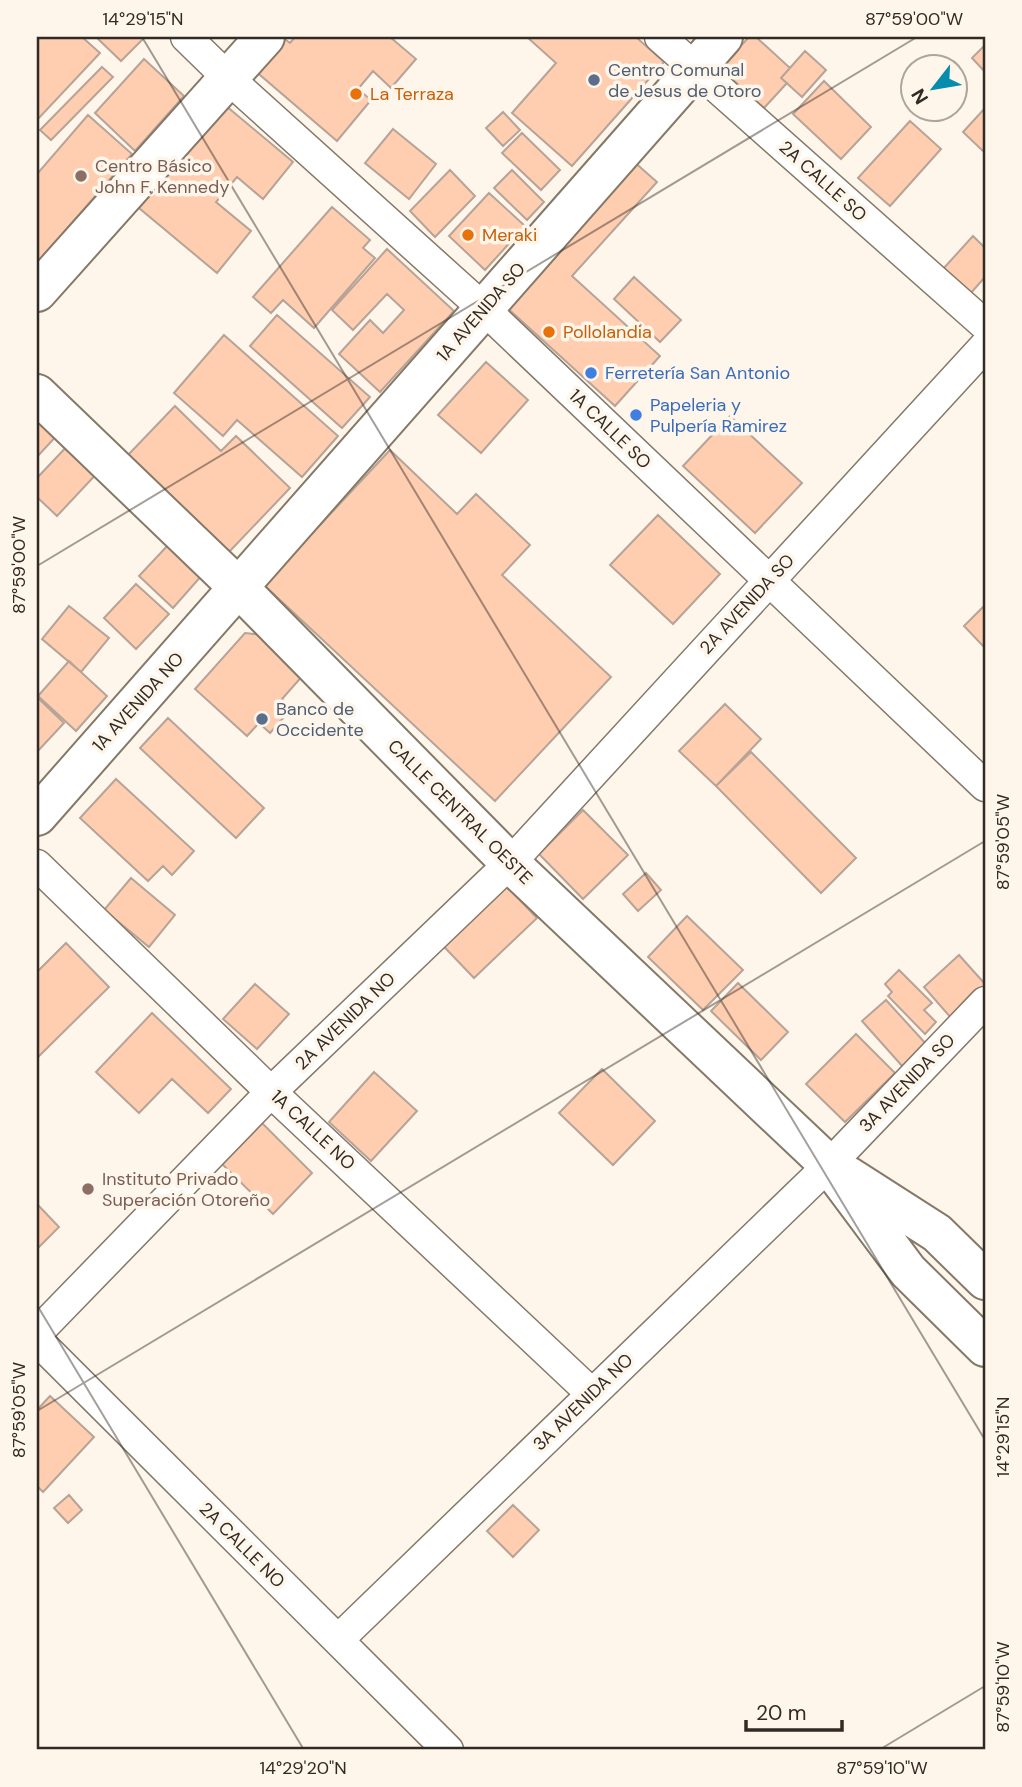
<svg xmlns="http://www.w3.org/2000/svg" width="1022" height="1787" font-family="'DM Sans',sans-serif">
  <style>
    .building { fill: #ffceb0; stroke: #b7a397; stroke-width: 2 }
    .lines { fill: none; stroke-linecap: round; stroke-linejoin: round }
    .street-casing { stroke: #857968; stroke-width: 33 }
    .secondary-casing { stroke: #857968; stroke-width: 42 }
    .street { stroke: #fff; stroke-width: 30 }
    .secondary { stroke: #fff; stroke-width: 38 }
    .ticks { fill: none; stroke: #302b24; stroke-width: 2; stroke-opacity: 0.45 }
    .service-dot { fill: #5c6f8a; stroke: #fff6eb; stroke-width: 2.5 }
    .food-dot { fill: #e8710a; stroke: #fff6eb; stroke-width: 2.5 }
    .education-dot { fill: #8d6e63; stroke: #fff6eb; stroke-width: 2.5 }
    .shop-dot { fill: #3f7fe0; stroke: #fff6eb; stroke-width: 2.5 }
    .labels { text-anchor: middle; stroke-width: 7; stroke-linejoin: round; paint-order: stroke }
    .service-label { font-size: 18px; fill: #4e5e75; stroke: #fff6eb; text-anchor: start }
    .food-label { font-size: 18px; fill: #c56008; stroke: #fff6eb; text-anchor: start }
    .education-label { font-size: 18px; fill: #785e54; stroke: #fff6eb; text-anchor: start }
    .street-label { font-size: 18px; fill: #302b24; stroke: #fff6eb }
    .shop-label { font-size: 18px; fill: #366cbe; stroke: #fff6eb; text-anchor: start }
    .neatline { fill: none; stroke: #302b24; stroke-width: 2.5 }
    .ticks-label { font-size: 18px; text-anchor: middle; fill: #302b24 }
  </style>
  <rect width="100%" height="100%" fill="#fff6eb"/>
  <path class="building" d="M37 37H82L100 53 37 120Z
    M96 37H145L121 61Z
    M282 37 290 43 295 37H390L416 59 391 88 373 71 358 89 371 100 337 141 253 69Z
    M527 37H636L664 62 572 166 512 113 556 63Z
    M749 37H756L790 68 781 78 787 83 764 108 720 68Z
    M985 45V72L972 58Z
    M805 51 826 70 802 97 781 78Z
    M144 59 184 96 135 151 95 113Z
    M102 67 113 77 51 140 40 130Z
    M824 81 871 127 841 159 793 114Z
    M225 105 293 162 263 199 237 177 216 202 251 231 217 273 139 208Z
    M985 108V153L963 132Z
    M503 112 520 130 503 146 486 128Z
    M88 115 132 154 37 263V174Z
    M910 121 941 149 890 206 858 178Z
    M393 129 436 164 409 199 365 163Z
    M522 133 560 170 541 190 502 153Z
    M632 160 657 182 572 276 660 356 615 406 503 304Z
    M450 170 475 196 435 237 410 211Z
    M512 170 544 202 527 220 494 188Z
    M489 193 525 226 485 270 449 236Z
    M332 207 370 240 363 248 375 258 314 328 283 300 271 313 253 297Z
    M973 236 985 248V277L970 294 943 269Z
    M387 249 454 311 380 392 339 354 370 320 383 333 404 310 387 294 353 330 332 310Z
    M634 277 681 320 660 342 614 299Z
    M277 315 370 397 342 428 250 346Z
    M224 335 338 436 302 477 237 420 223 436 174 393Z
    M486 362 528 400 481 453 438 415Z
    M175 406 221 451 236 436 290 488 229 552 128 455Z
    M37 410 60 432 37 457Z
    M730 416 802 483 755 533 683 466Z
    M72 441 101 469 57 516 37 497V478Z
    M390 450 457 514 476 494 530 545 502 575 611 677 495 801 264 585Z
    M658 515 720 574 673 624 610 565Z
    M170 543 203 574 173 608 139 576Z
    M136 584 169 614 136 649 104 618Z
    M985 605V648L964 626Z
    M69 606 109 638 81 672 42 639Z
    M245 633 264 635 305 673 282 699 292 708 270 733 259 723 247 736 195 689Z
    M69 661 107 696 76 731 38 696Z
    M37 697 64 723 37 752Z
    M725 704 761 739 716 786 679 751Z
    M168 718 264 808 236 838 140 748Z
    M751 752 856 858 821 893 716 786Z
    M116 779 194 851 172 875 163 866 148 881 80 818Z
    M583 810 628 855 583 899 539 854Z
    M489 868 537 918 474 978 426 928Z
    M646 873 661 890 638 911 623 894Z
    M131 878 175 915 149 947 104 910Z
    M687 916 743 970 703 1010 648 957Z
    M66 943 109 987 37 1058V972Z
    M959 955 985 984V989L952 1019 924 987Z
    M899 970 932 1003 924 1010 936 1022 925 1034 888 996 892 992 885 984Z
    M738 983 788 1032 761 1060 711 1011Z
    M255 984 289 1014 257 1049 223 1019Z
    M886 1000 927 1045 903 1067 862 1021Z
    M152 1013 231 1089 208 1113 172 1079 139 1113 96 1072Z
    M856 1034 895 1073 845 1122 806 1084Z
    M602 1069 655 1121 613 1165 559 1113Z
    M374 1072 417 1111 371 1161 329 1122Z
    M261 1122 312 1173 273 1214 221 1163Z
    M37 1204 59 1227 37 1249Z
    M50 1396 94 1437 43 1492 37 1486V1410Z
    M69 1495 82 1510 68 1523 54 1508Z
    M513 1505 539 1530 513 1557 487 1531Z"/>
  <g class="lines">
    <g class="street-casing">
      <path id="street" d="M186 37 228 78 484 309 985 786
        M660 37 985 325
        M37 865 271 1092 591 1393
        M37 1333 271 1092 510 863 985 346
        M37 1340 448 1750
        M338 1640 829 1165 985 1002"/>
    </g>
    <g class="secondary-casing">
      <path id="secondary" d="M37 292 265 37
        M37 394 239 588 510 863 829 1165 908 1271 985 1347
        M37 816 723 37
        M848 1176 937 1233 985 1280"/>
    </g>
    <use href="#street" class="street"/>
    <use href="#secondary" class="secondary"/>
  </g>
  <path class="ticks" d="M142 37 985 1440M37 566 917 37M37 1305 304 1750M37 1411 985 841M879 1750 985 1686"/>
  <g class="service-dot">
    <circle cx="594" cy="80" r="7"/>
    <circle cx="262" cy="719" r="7"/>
  </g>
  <g class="food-dot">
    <circle cx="356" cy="94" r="7"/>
    <circle cx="468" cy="235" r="7"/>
    <circle cx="549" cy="332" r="7"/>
  </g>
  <g class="education-dot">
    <circle cx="81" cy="176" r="7"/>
    <circle cx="88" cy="1189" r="7"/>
  </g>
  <g class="shop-dot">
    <circle cx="591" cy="373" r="7"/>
    <circle cx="636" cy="415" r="7"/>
  </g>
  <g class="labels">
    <g class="service-label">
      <text x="608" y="76">Centro Comunal<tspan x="608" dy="21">de Jesus de Otoro</tspan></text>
      <text x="276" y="715">Banco de<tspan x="276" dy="21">Occidente</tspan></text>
    </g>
    <g class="food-label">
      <text x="370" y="100">La Terraza</text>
      <text x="482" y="241">Meraki</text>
      <text x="563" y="338">Pollolandia</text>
    </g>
    <g class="education-label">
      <text x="95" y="172">Centro Básico<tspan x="95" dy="21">John F. Kennedy</tspan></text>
      <text x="102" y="1185">Instituto Privado<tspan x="102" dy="21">Superación Otoreño</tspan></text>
    </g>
    <g class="street-label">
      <text transform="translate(823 181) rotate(42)" y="6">2A CALLE SO</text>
      <text transform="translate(481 312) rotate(-49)" y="6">1A AVENIDA SO</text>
      <text transform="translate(610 429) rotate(44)" y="6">1A CALLE SO</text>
      <text transform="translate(747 604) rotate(-47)" y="6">2A AVENIDA SO</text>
      <text transform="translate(138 702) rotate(-48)" y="6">1A AVENIDA NO</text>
      <text transform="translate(460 812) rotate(45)" y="6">CALLE CENTRAL OESTE</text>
      <text transform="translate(345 1021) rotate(-44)" y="6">2A AVENIDA NO</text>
      <text transform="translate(907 1083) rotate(-46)" y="6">3A AVENIDA SO</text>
      <text transform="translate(313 1130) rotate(43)" y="6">1A CALLE NO</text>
      <text transform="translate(583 1402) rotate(-44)" y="6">3A AVENIDA NO</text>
      <text transform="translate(242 1545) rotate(45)" y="6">2A CALLE NO</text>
    </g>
    <g class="shop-label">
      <text x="605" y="379">Ferretería San Antonio</text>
      <text x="650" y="411">Papeleria y<tspan x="650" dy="21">Pulpería Ramirez</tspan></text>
    </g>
  </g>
  <rect width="1022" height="1787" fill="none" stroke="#fff6eb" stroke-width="77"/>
  <g transform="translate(934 88) rotate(239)"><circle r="33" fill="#fff6eb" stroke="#aca59b" stroke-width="2"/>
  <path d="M0-5L12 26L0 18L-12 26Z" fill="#068cac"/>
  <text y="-10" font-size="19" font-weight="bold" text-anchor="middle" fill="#302b24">N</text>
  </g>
  <path d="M746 1720v10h96v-10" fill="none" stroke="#302b24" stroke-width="3.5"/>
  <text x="756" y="1720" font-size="21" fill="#302b24" stroke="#fff6eb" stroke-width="5" paint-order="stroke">20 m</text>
  <rect x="38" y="38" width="946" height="1710" class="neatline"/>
  <g class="ticks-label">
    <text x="143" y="25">14°29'15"N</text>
    <text x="914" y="25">87°59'00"W</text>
    <text transform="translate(19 565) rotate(-90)" y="6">87°59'00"W</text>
    <text transform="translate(1003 842) rotate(-90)" y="6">87°59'05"W</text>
    <text transform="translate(19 1410) rotate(-90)" y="6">87°59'05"W</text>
    <text transform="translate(1003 1437) rotate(-90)" y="6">14°29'15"N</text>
    <text transform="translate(1003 1687) rotate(-90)" y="6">87°59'10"W</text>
    <text x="303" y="1774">14°29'20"N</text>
    <text x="882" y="1774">87°59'10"W</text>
  </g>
</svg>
